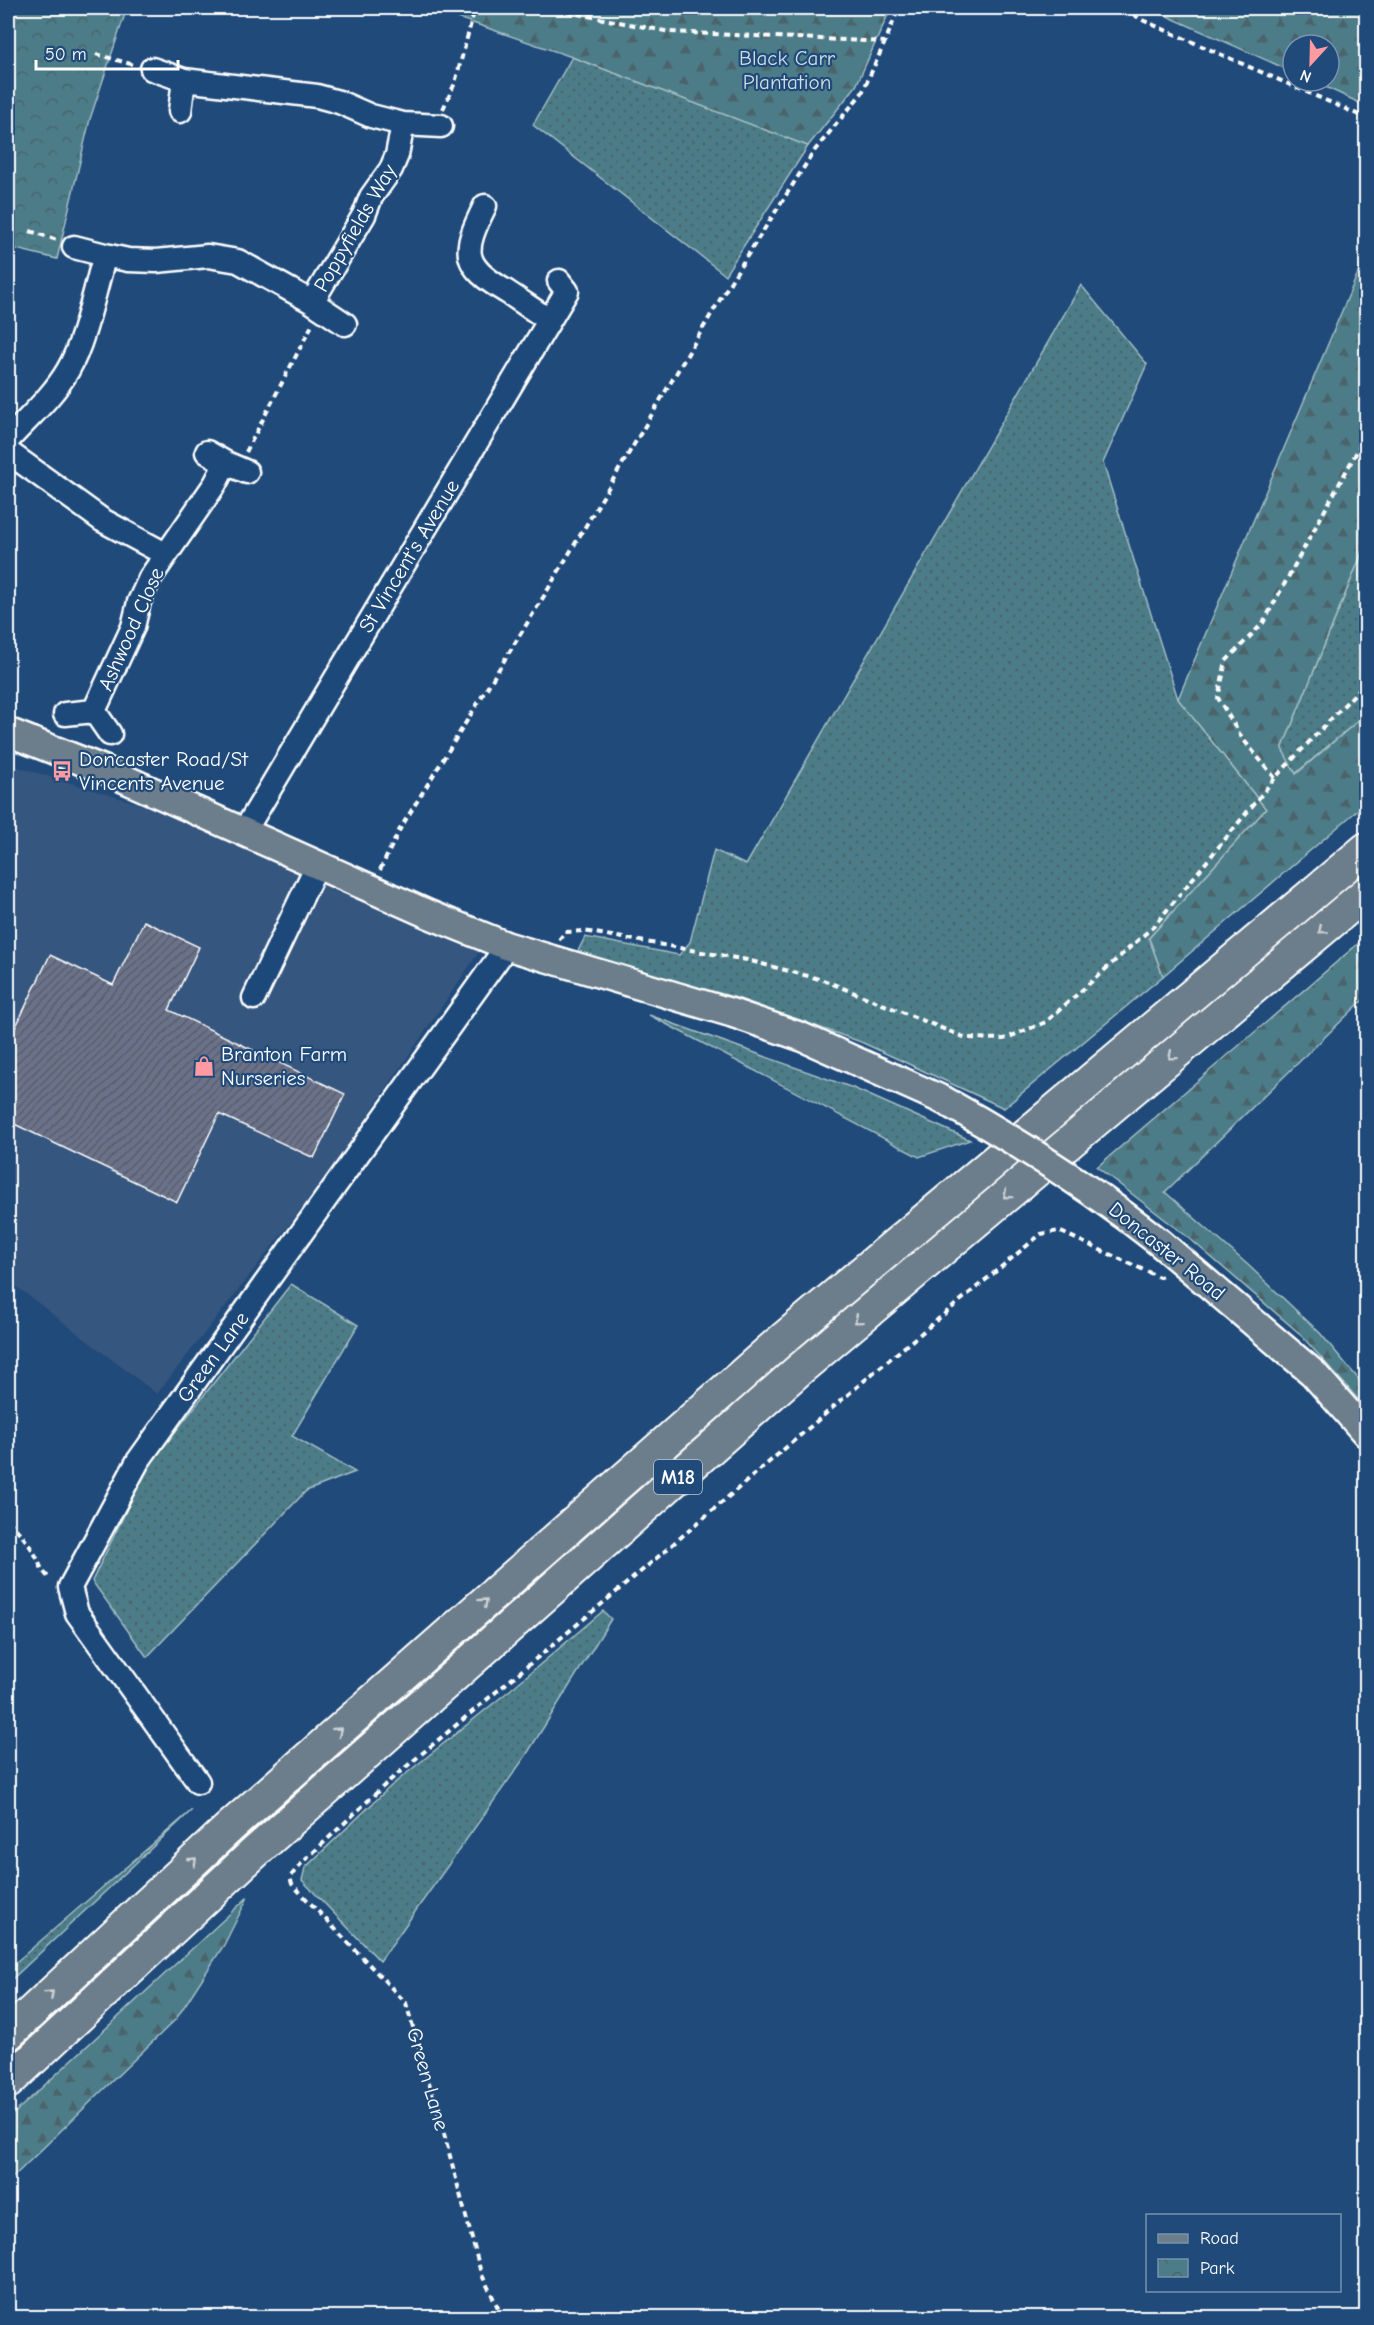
<svg xmlns="http://www.w3.org/2000/svg" width="1374" height="2325" font-family="'Comic Neue',sans-serif">
  <style>
    .built { fill: #36567f }
    .grass { fill: url(#grass-dots); stroke: #a5bec4; stroke-width: 1.5 }
    .forest { fill: url(#forest-firs); stroke: #a5bec4; stroke-width: 1.5 }
    .park { fill: url(#park-crowns); stroke: #a5bec4; stroke-width: 1.5 }
    .building { fill: url(#building-hatch); stroke: #fff; stroke-width: 1.5 }
    .lines { fill: none; stroke-linecap: round; stroke-linejoin: round }
    .minor-casing { stroke: #fff; stroke-width: 27 }
    .major-casing { stroke: #fff; stroke-width: 32 }
    .highway-casing { stroke: #fff; stroke-width: 36 }
    .path { stroke: #fff; stroke-width: 4; stroke-dasharray: 6 4.5; stroke-linecap: butt }
    .minor { stroke: #1f4a7a; stroke-width: 22 }
    .major { stroke: #6c7d8b; stroke-width: 27 }
    .highway { stroke: #6c7d8b; stroke-width: 32 }
    .major-bridge-casing { stroke: #fff; stroke-width: 32; stroke-linecap: butt }
    .major-bridge { stroke: #6c7d8b; stroke-width: 27 }
    .oneway { stroke: #ccd2d6 }
    .labels { text-anchor: middle; stroke-width: 4.5; stroke-linejoin: round; paint-order: stroke }
    .shield { fill: #1f4a7a; stroke: #bcc9d7; stroke-width: 1.5 }
    .shield-label { font-size: 20px; font-weight: bold; fill: #fff }
    .park-label { font-size: 21px; fill: #d2dee1; stroke: #1f4a7a }
    .street-label { font-size: 21px; fill: #fff; stroke: #1f4a7a }
    .poi-label { font-size: 21px; fill: #fff; stroke: #1f4a7a; text-anchor: start }
  </style>
  <defs>
    <pattern id="grass-dots" width="8" height="8" patternUnits="userSpaceOnUse" patternTransform="scale(1.5)"><rect width="8" height="8" fill="#4b7c88"/><path d="M2 2h.1M6 6h.1" fill="none" stroke="#4c646a" stroke-width="1.8" stroke-linecap="round"/></pattern>
    <pattern id="forest-firs" width="22" height="20" patternUnits="userSpaceOnUse" patternTransform="scale(1.5)"><rect width="22" height="20" fill="#4b7c88"/><path d="M5 1l3.5 6h-7zM16 11l3.5 6h-7z" fill="#4c646a"/></pattern>
    <pattern id="park-crowns" width="20" height="18" patternUnits="userSpaceOnUse" patternTransform="scale(1.5)"><rect width="20" height="18" fill="#4b7c88"/><path d="M2 6a3 3 0 1 1 6 0M12 15a3 3 0 1 1 6 0" fill="none" stroke="#4c646a"/></pattern>
    <pattern id="building-hatch" width="6" height="6" patternUnits="userSpaceOnUse" patternTransform="scale(1.5)"><rect width="6" height="6" fill="#6a728b"/><path d="M-1 1l2-2M0 6l6-6M5 7l2-2" fill="none" stroke="#5a5d68"/></pattern>
  </defs>
  <rect width="100%" height="100%" fill="#1f4a7a"/>
  <filter id="ink" filterUnits="userSpaceOnUse"><feTurbulence type="fractalNoise" baseFrequency=".0167" numOctaves="2"/><feDisplacementMap in="SourceGraphic" scale="12" xChannelSelector="R" yChannelSelector="G"/><feConvolveMatrix kernelMatrix="1 2 1 2 8 2 1 2 1" color-interpolation-filters="sRGB"/></filter>
  <g filter="url(#ink)">
    <path class="built" d="M8 764 143 805 479 952 324 1180 157 1394 8 1280Z"/>
    <path class="grass" d="M572 57 808 146 725 275 533 125Z
      M1081 285 1147 364 1103 463 1178 699 1266 809 1149 938 1163 976 1004 1108 861 1042 734 997 576 955 585 937 679 955 690 942 714 850 746 865Z
      M1366 543V714L1295 774 1282 749Z
      M649 1015 853 1088 970 1140 919 1157Z
      M291 1284 358 1325 292 1436 355 1472 306 1491 147 1657 92 1581 147 1468Z
      M603 1611 611 1619 525 1757 380 1961 302 1880 305 1868 392 1785 510 1690Z
      M192 1810 8 1983V1969Z"/>
    <path class="forest" d="M429 8H891L856 86 808 146 572 57Z
      M1149 8H1366V106L1313 81H1329V45H1293V72Z
      M1366 254V543L1282 749 1296 774 1366 714V803L1163 976 1149 938 1266 809 1178 699Z
      M1366 937V997L1165 1192 1248 1265 1320 1333 1366 1388V1408L1299 1333 1189 1238 1097 1167Z
      M248 1897 224 1945 176 2019 8 2182V2119Z"/>
    <path class="park" d="M8 8H127L90 119 57 259 8 247Z"/>
    <path class="building" d="M144 921 199 947 169 1010 345 1094 314 1158 219 1114 177 1202 8 1121V1043L50 955 113 985Z"/>
    <g class="lines">
      <g class="minor-casing">
        <path id="minor" d="M180 111 184 80
          M403 124 441 126
          M485 206C462 252 461 265 507 292 521 301 535 311 549 320
          M74 247 105 255
          M312 302 345 324
          M8 440C28 418 53 396 68 370 85 341 95 288 105 255L128 260 156 261 208 256 238 261 312 302 364 215 371 197 391 169 397 155 403 124 371 116 339 102 317 96 184 80 152 69
          M8 452 102 520 165 554
          M226 463 247 472
          M94 711 110 734
          M65 714 94 711 133 627 139 602 150 578 215 484 226 463 207 452
          M244 832 567 291 559 281
          M254 998 317 865
          M198 1782 77 1613 70 1587 138 1461 507 946"/>
      </g>
      <g class="major-casing">
        <path id="major" d="M8 732 107 771 428 914 507 946 732 1013 802 1037 943 1100
          M1159 1242 1313 1373 1366 1433"/>
      </g>
      <g class="highway-casing">
        <path id="highway" d="M8 2034 230 1827 777 1344 1366 849
          M8 2082 253 1854 800 1369 1366 893"/>
      </g>
      <path class="path" d="M547 8 670 32 885 42 899 8
        M1125 8 1140 19 1366 118
        M96 54 134 65
        M443 109 455 83 475 8
        M30 231 57 240
        M246 452 312 325
        M1275 778 1242 738 1218 698 1226 661 1263 623 1366 435
        M380 870 400 829 544 596 731 281 815 150 862 93 885 42
        M559 940 565 932 584 931 747 960 823 980 966 1038 1004 1039 1046 1022 1154 926 1275 778 1366 682
        M8 1521C18 1530 26 1540 33 1551 41 1564 38 1567 51 1580
        M503 2318 481 2273 446 2141 406 2003 292 1884 290 1877 300 1865 389 1781 645 1568 879 1368 1041 1234 1059 1231 1159 1277 1165 1276"/>
      <use href="#minor" class="minor"/>
      <use href="#major" class="major"/>
      <use href="#highway" class="highway"/>
      <g class="major-bridge-casing">
        <path id="major-bridge" d="M943 1100C1019 1142 1091 1188 1159 1242"/>
      </g>
      <use href="#major-bridge" class="major-bridge"/>
    </g>
    <defs><path id="oneway-chevron" d="M-2-3.5L2.5 0L-2 3.5" fill="none" stroke-width="1.6" stroke-linecap="round" stroke-linejoin="round" transform="scale(1.5)"/></defs>
    <g class="oneway">
      <use href="#oneway-chevron" transform="translate(1322 930) rotate(140)"/>
      <use href="#oneway-chevron" transform="translate(1172 1056) rotate(140)"/>
      <use href="#oneway-chevron" transform="translate(1007 1195) rotate(140)"/>
      <use href="#oneway-chevron" transform="translate(858 1320) rotate(140)"/>
      <use href="#oneway-chevron" transform="translate(484 1602) rotate(-41)"/>
      <use href="#oneway-chevron" transform="translate(338 1731) rotate(-41)"/>
      <use href="#oneway-chevron" transform="translate(193 1861) rotate(-43)"/>
      <use href="#oneway-chevron" transform="translate(50 1994) rotate(-43)"/>
    </g>
  </g>
  <defs>
    <g id="bus-bare" transform="scale(1.62)"><path d="M-5-6H5V4H4V6H2V4H-2V6H-4V4H-5ZM-3.5-4V0h7V-4ZM-3.5 1.2v1.5H-2V1.2ZM2 1.2v1.5H3.5V1.2Z" fill="#ff9aa2" stroke="#1f4a7a" stroke-width="2.5" paint-order="stroke"/></g>
    <g id="shop-bare" transform="scale(1.62)"><path d="M-5-2.5h2.3a2.7 3.5 0 0 1 5.4 0H5L5.5 6h-11ZM-1.5-2.5h3a1.5 2.3 0 0 0-3 0Z" fill="#ff9aa2" stroke="#1f4a7a" stroke-width="2.5" paint-order="stroke"/></g>
  </defs>
  <g fill-rule="evenodd">
    <use href="#bus-bare" x="62" y="771"/>
    <use href="#shop-bare" x="204" y="1066"/>
  </g>
  <g class="labels">
    <rect class="shield" x="654" y="1460" width="48" height="34" rx="4.5"/>
    <g class="shield-label">
      <text x="678" y="1484">M18</text>
    </g>
    <g class="park-label">
      <text x="787" y="65">Black Carr<tspan x="787" dy="24">Plantation</tspan></text>
    </g>
    <g class="street-label">
      <text transform="translate(355 228) rotate(-60)" y="7">Poppyfields Way</text>
      <text transform="translate(409 556) rotate(-59)" y="7">St Vincent's Avenue</text>
      <text transform="translate(131 629) rotate(-66)" y="7">Ashwood Close</text>
      <text transform="translate(1167 1251) rotate(39)" y="7">Doncaster Road</text>
      <text transform="translate(213 1357) rotate(-54)" y="7">Green Lane</text>
      <text transform="translate(428 2079) rotate(74)" y="7">Green Lane</text>
    </g>
    <g class="poi-label">
      <text x="79" y="766">Doncaster Road/St<tspan x="79" dy="24">Vincents Avenue</tspan></text>
      <text x="221" y="1061">Branton Farm<tspan x="221" dy="24">Nurseries</tspan></text>
    </g>
  </g>
  <rect width="1374" height="2325" fill="none" stroke="#1f4a7a" stroke-width="30"/>
  <rect x="15" y="15" width="1344" height="2295" fill="none" stroke="#fff" stroke-width="2" filter="url(#ink)"/>
  <rect x="1146" y="2214" width="195" height="78" fill="#1f4a7a" stroke="#7992af" stroke-width="1.5"/>
  <rect x="1158" y="2234" width="30" height="9" fill="#6c7d8b" stroke="#7992af" stroke-width="1.5"/>
  <text x="1200" y="2244" font-size="18" fill="#ffffff">Road</text>
  <rect x="1158" y="2259" width="30" height="18" fill="url(#park-crowns)" stroke="#7992af" stroke-width="1.5"/>
  <text x="1200" y="2274" font-size="18" fill="#ffffff">Park</text>
  <g transform="translate(1311 63) rotate(202)"><circle r="28" fill="#1f4a7a" stroke="#7992af" stroke-width="1.5"/>
  <path d="M0-4.5L10 22L0 15L-10 22Z" fill="#ff9aa2"/>
  <text y="-9" font-size="16" font-weight="bold" text-anchor="middle" fill="#ffffff">N</text>
  </g>
  <path d="M36 60v9h142v-9" fill="none" stroke="#ffffff" stroke-width="3"/>
  <text x="45" y="60" font-size="18" fill="#ffffff" stroke="#1f4a7a" stroke-width="4.5" paint-order="stroke">50 m</text>
</svg>
